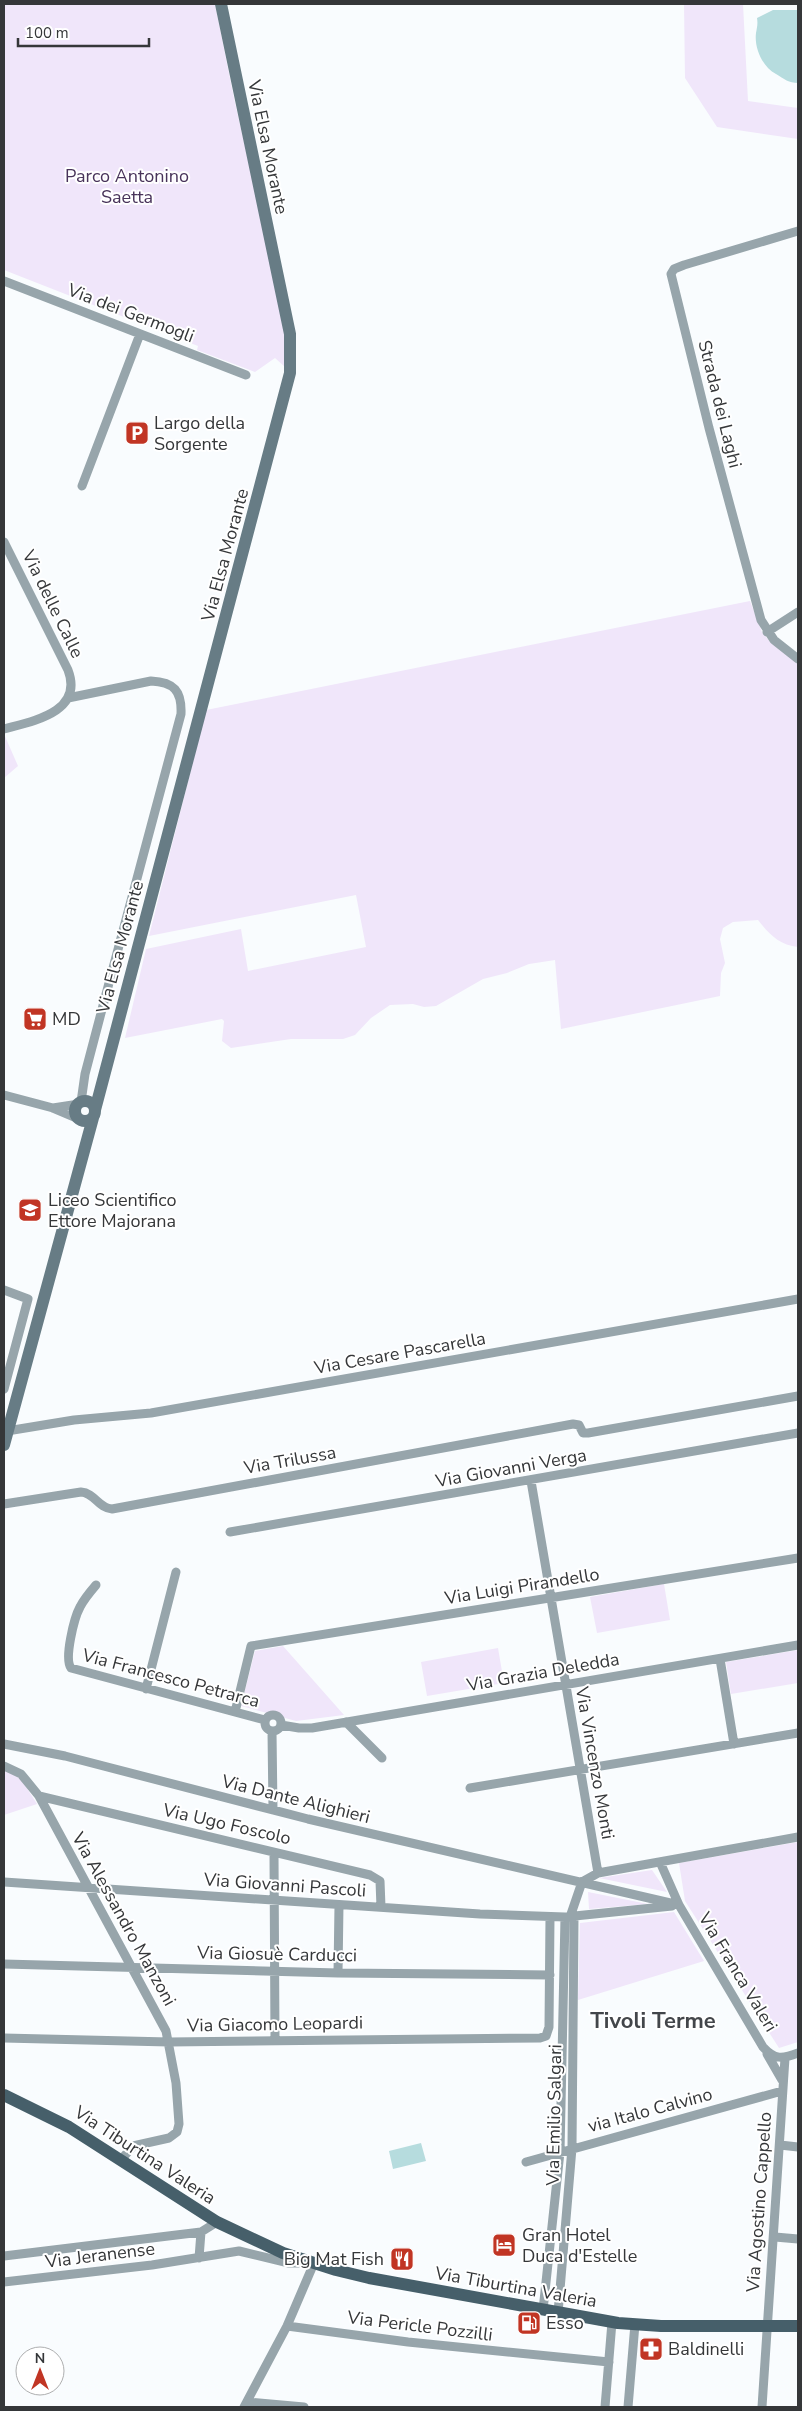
<svg xmlns="http://www.w3.org/2000/svg" width="802" height="2411" font-family="'Nunito Sans',sans-serif">
  <style>
    .green { fill: #f0e6fa }
    .water { fill: #b6dcde }
    .lines { fill: none; stroke-linecap: round; stroke-linejoin: round }
    .street { stroke: #97a5ab; stroke-width: 9 }
    .secondary { stroke: #677c85; stroke-width: 12 }
    .primary { stroke: #465f6a; stroke-width: 12 }
    .labels { text-anchor: middle; stroke-width: 4; stroke-linejoin: round; paint-order: stroke }
    .street-label { font-size: 18px; fill: #353739; stroke: #fff }
    .park-label { font-size: 18px; fill: #48335a; stroke: #fff }
    .poi-label { font-size: 18px; fill: #353739; stroke: #fff; text-anchor: start }
    .district-label { font-size: 22px; font-weight: bold; fill: #43464a; stroke: #fff }
  </style>
  <rect width="100%" height="100%" fill="#f9fcfe"/>
  <path class="green" d="M4 4H215L234 98 287 332 285 367 275 358 255 372 197 350 198 346 4 270Z
    M684 4H743L748 101 798 108V139L717 127 685 78Z
    M750 601 762 632 771 643 798 663V947C779 945 769 934 758 920L733 922 723 928 720 939 725 963 721 973 720 996 561 1029 555 960 529 964 507 973 483 979 436 1006 424 1007 413 1004 390 1005 371 1018 355 1035 343 1039H291L231 1048 222 1041 224 1021 222 1019 125 1038 146 949 241 929 248 971 366 947 356 895 149 936 206 710Z
    M4 734 18 766 4 778Z
    M664 1584 670 1620 597 1633 590 1597Z
    M283 1646 344 1715 296 1721 241 1706 255 1651Z
    M498 1648 504 1683 427 1696 421 1662Z
    M798 1650V1683L731 1694 726 1662Z
    M4 1768 21 1779 37 1804 4 1815Z
    M798 1842V2042L779 2048 685 1901 679 1863Z
    M652 1870 667 1892 599 1878Z
    M588 1892 648 1904 589 1909Z
    M674 1912 704 1961 578 2000 580 1923Z"/>
  <path class="water" d="M773 10H798V83C789 83 784 79 776 74 763 67 754 49 756 33 757 27 758 24 757 18Z
    M421 2143 426 2161 393 2169 389 2151Z"/>
  <g class="lines">
    <path class="street" d="M798 231 684 265 674 269 671 274 709 428 761 620 774 640 798 659
      M4 281 246 375
      M82 486 140 334
      M4 542 68 670C84 712 33 721 4 729
      M767 632 798 612
      M68 698 151 681C174 682 182 691 181 714L105 998 85 1074 81 1102
      M4 1095 53 1108 79 1119
      M53 1108 79 1104
      M4 1290 28 1299 4 1389
      M7 1431 74 1420 151 1413 798 1299
      M531 1481 598 1873
      M4 1504 81 1492C95 1493 98 1508 112 1509L573 1424 579 1425 583 1433H588L798 1396
      M230 1532 798 1433
      M96 1585C90 1592 84 1599 80 1607 74 1618 64 1659 71 1668L265 1720
      M720 1659 734 1744
      M146 1689 176 1572
      M235 1712 251 1646 798 1558
      M265 1723a8 8 0 1 1 16 0a8 8 0 1 1-16 0Z
      M346 1722 382 1758
      M281 1725 299 1728H312L798 1645
      M272 1731 273 1810
      M4 1744 65 1756 308 1819 679 1905
      M4 1766 21 1774 39 1796 166 2031 176 2083 179 2124 177 2132 169 2138 133 2146 121 2160
      M470 1788 798 1733
      M39 1796 370 1875 380 1881 381 1907
      M274 1853 275 2040
      M660 1862 679 1905 763 2047C775 2060 782 2059 798 2053
      M4 1882 480 1914 565 1917 672 1906
      M570 1917 582 1882 598 1873 798 1837
      M4 1964 338 1973 550 1975
      M338 1973 339 1905
      M4 2038 169 2042 540 2038 546 2036 549 2027 550 1917
      M767 2054 782 2080
      M780 2145 798 2147
      M526 2162 782 2091
      M775 2237 798 2239
      M4 2256 201 2232 217 2222
      M199 2258 201 2232
      M4 2282 152 2265 239 2251 289 2263H314L287 2326 244 2407
      M543 2310 560 2152 565 1917
      M558 2313 572 2148 574 1917
      M287 2326 408 2342 609 2362
      M247 2402 304 2407
      M605 2407 612 2322
      M628 2407 635 2324
      M762 2407 785 2058"/>
    <path class="secondary" d="M75 1111a10 10 0 1 1 20 0a10 10 0 1 1-20 0Z
      M95 1110 290 373V334L221 4
      M4 1445 93 1118"/>
    <path class="primary" d="M4 2095 69 2127 217 2222 283 2253 336 2270 369 2278 618 2323 661 2326H798"/>
  </g>
  <defs>
    <g id="parking-square" transform="scale(1.25)"><rect x="-9" y="-9" width="18" height="18" rx="4" fill="#c13524" stroke="#fff"/><path d="M-3.5-5.5H1a3.5 3.5 0 0 1 0 7H-1V5.5H-3.5ZM-1-3.4V-.6H.8a1.4 1.4 0 0 0 0-2.8Z" fill="#fff"/></g>
    <g id="supermarket-square" transform="scale(1.25)"><rect x="-9" y="-9" width="18" height="18" rx="4" fill="#c13524" stroke="#fff"/><path d="M-6-5.5h2.5l.6 2H6L4.5 2H-2.5L-4.4-4H-6ZM-1.5 3.2a1.3 1.3 0 1 0 .1 0ZM3 3.2a1.3 1.3 0 1 0 .1 0Z" fill="#fff"/></g>
    <g id="school-square" transform="scale(1.25)"><rect x="-9" y="-9" width="18" height="18" rx="4" fill="#c13524" stroke="#fff"/><path d="M0-5L7-2L0 1L-7-2ZM-4 1L0 2.5L4 1V4Q0 6-4 4Z" fill="#fff"/></g>
    <g id="hotel-square" transform="scale(1.25)"><rect x="-9" y="-9" width="18" height="18" rx="4" fill="#c13524" stroke="#fff"/><path d="M-6-4.5h1.5V1H6V5H4.5V3h-9V5H-6ZM-4 0a1.8 1.8 0 1 1 3.6 0ZM.5 0V-2.5h3Q6-2.5 6 0Z" fill="#fff"/></g>
    <g id="restaurant-square" transform="scale(1.25)"><rect x="-9" y="-9" width="18" height="18" rx="4" fill="#c13524" stroke="#fff"/><path d="M-5-6h1v4h1v-4h1v4h1v-4h1v5L-1.5 .5V6h-2V.5L-5-1ZM5-6V6H3V1.5H1.5Q1.5-4 5-6Z" fill="#fff"/></g>
    <g id="fuel-square" transform="scale(1.25)"><rect x="-9" y="-9" width="18" height="18" rx="4" fill="#c13524" stroke="#fff"/><path d="M-5.5-6h7V0h2V4h1.3V-2.5L3-4.5l.8-.8L6-3V5H2.5V1h-1V6h-7ZM-4.2-4.7v3.2H.2V-4.7Z" fill="#fff"/></g>
    <g id="pharmacy-square" transform="scale(1.25)"><rect x="-9" y="-9" width="18" height="18" rx="4" fill="#c13524" stroke="#fff"/><path d="M-2-6h4v4h4v4h-4v4h-4v-4h-4v-4h4Z" fill="#fff"/></g>
  </defs>
  <g fill-rule="evenodd">
    <use href="#parking-square" x="137" y="433"/>
    <use href="#supermarket-square" x="35" y="1019"/>
    <use href="#school-square" x="30" y="1210"/>
    <use href="#hotel-square" x="504" y="2245"/>
    <use href="#restaurant-square" x="402" y="2259"/>
    <use href="#fuel-square" x="529" y="2323"/>
    <use href="#pharmacy-square" x="651" y="2349"/>
  </g>
  <g class="labels">
    <g class="street-label">
      <text transform="translate(268 147) rotate(78)" y="6">Via Elsa Morante</text>
      <text transform="translate(131 313) rotate(21)" y="6">Via dei Germogli</text>
      <text transform="translate(720 404) rotate(76)" y="6">Strada dei Laghi</text>
      <text transform="translate(225 555) rotate(-75)" y="6">Via Elsa Morante</text>
      <text transform="translate(53 604) rotate(64)" y="6">Via delle Calle</text>
      <text transform="translate(120 947) rotate(-75)" y="6">Via Elsa Morante</text>
      <text transform="translate(400 1353) rotate(-10)" y="6">Via Cesare Pascarella</text>
      <text transform="translate(290 1460) rotate(-10)" y="6">Via Trilussa</text>
      <text transform="translate(511 1468) rotate(-10)" y="6">Via Giovanni Verga</text>
      <text transform="translate(522 1586) rotate(-9)" y="6">Via Luigi Pirandello</text>
      <text transform="translate(543 1672) rotate(-10)" y="6">Via Grazia Deledda</text>
      <text transform="translate(171 1678) rotate(15)" y="6">Via Francesco Petrarca</text>
      <text transform="translate(595 1763) rotate(80)" y="6">Via Vincenzo Monti</text>
      <text transform="translate(296 1799) rotate(14)" y="6">Via Dante Alighieri</text>
      <text transform="translate(227 1824) rotate(13)" y="6">Via Ugo Foscolo</text>
      <text transform="translate(285 1885) rotate(4)" y="6">Via Giovanni Pascoli</text>
      <text transform="translate(124 1919) rotate(61)" y="6">Via Alessandro Manzoni</text>
      <text transform="translate(277 1954) rotate(1)" y="6">Via Giosuè Carducci</text>
      <text transform="translate(738 1972) rotate(59)" y="6">Via Franca Valeri</text>
      <text transform="translate(275 2024) rotate(-1)" y="6">Via Giacomo Leopardi</text>
      <text transform="translate(650 2110) rotate(-15)" y="6">via Italo Calvino</text>
      <text transform="translate(554 2115) rotate(-89)" y="6">Via Emilio Salgari</text>
      <text transform="translate(145 2155) rotate(33)" y="6">Via Tiburtina Valeria</text>
      <text transform="translate(759 2202) rotate(-86)" y="6">Via Agostino Cappello</text>
      <text transform="translate(100 2255) rotate(-7)" y="6">Via Jeranense</text>
      <text transform="translate(516 2287) rotate(10)" y="6">Via Tiburtina Valeria</text>
      <text transform="translate(420 2326) rotate(7)" y="6">Via Pericle Pozzilli</text>
    </g>
    <g class="park-label">
      <text x="127" y="182">Parco Antonino<tspan x="127" dy="21">Saetta</tspan></text>
    </g>
    <g class="poi-label">
      <text x="154" y="429">Largo della<tspan x="154" dy="21">Sorgente</tspan></text>
      <text x="52" y="1025">MD</text>
      <text x="48" y="1206">Liceo Scientifico<tspan x="48" dy="21">Ettore Majorana</tspan></text>
      <text x="522" y="2241">Gran Hotel<tspan x="522" dy="21">Duca d'Estelle</tspan></text>
      <text x="384" y="2265" text-anchor="end">Big Mat Fish</text>
      <text x="546" y="2329">Esso</text>
      <text x="668" y="2355">Baldinelli</text>
    </g>
    <g class="district-label">
      <text x="653" y="2028">Tivoli Terme</text>
    </g>
  </g>
  <rect width="802" height="2411" fill="none" stroke="#353739" stroke-width="10"/>
  <g transform="translate(40 2371)"><circle r="24" fill="#ffffff" stroke="#aeafb0"/>
  <path d="M0-4L9 19L0 12L-9 19Z" fill="#c13524"/>
  <text y="-8" font-size="14" font-weight="bold" text-anchor="middle" fill="#353739">N</text>
  </g>
  <path d="M18 38v8h131v-8" fill="none" stroke="#353739" stroke-width="2.5"/>
  <text x="25" y="38" font-size="15" fill="#353739" stroke="#ffffff" stroke-width="4" paint-order="stroke">100 m</text>
</svg>
